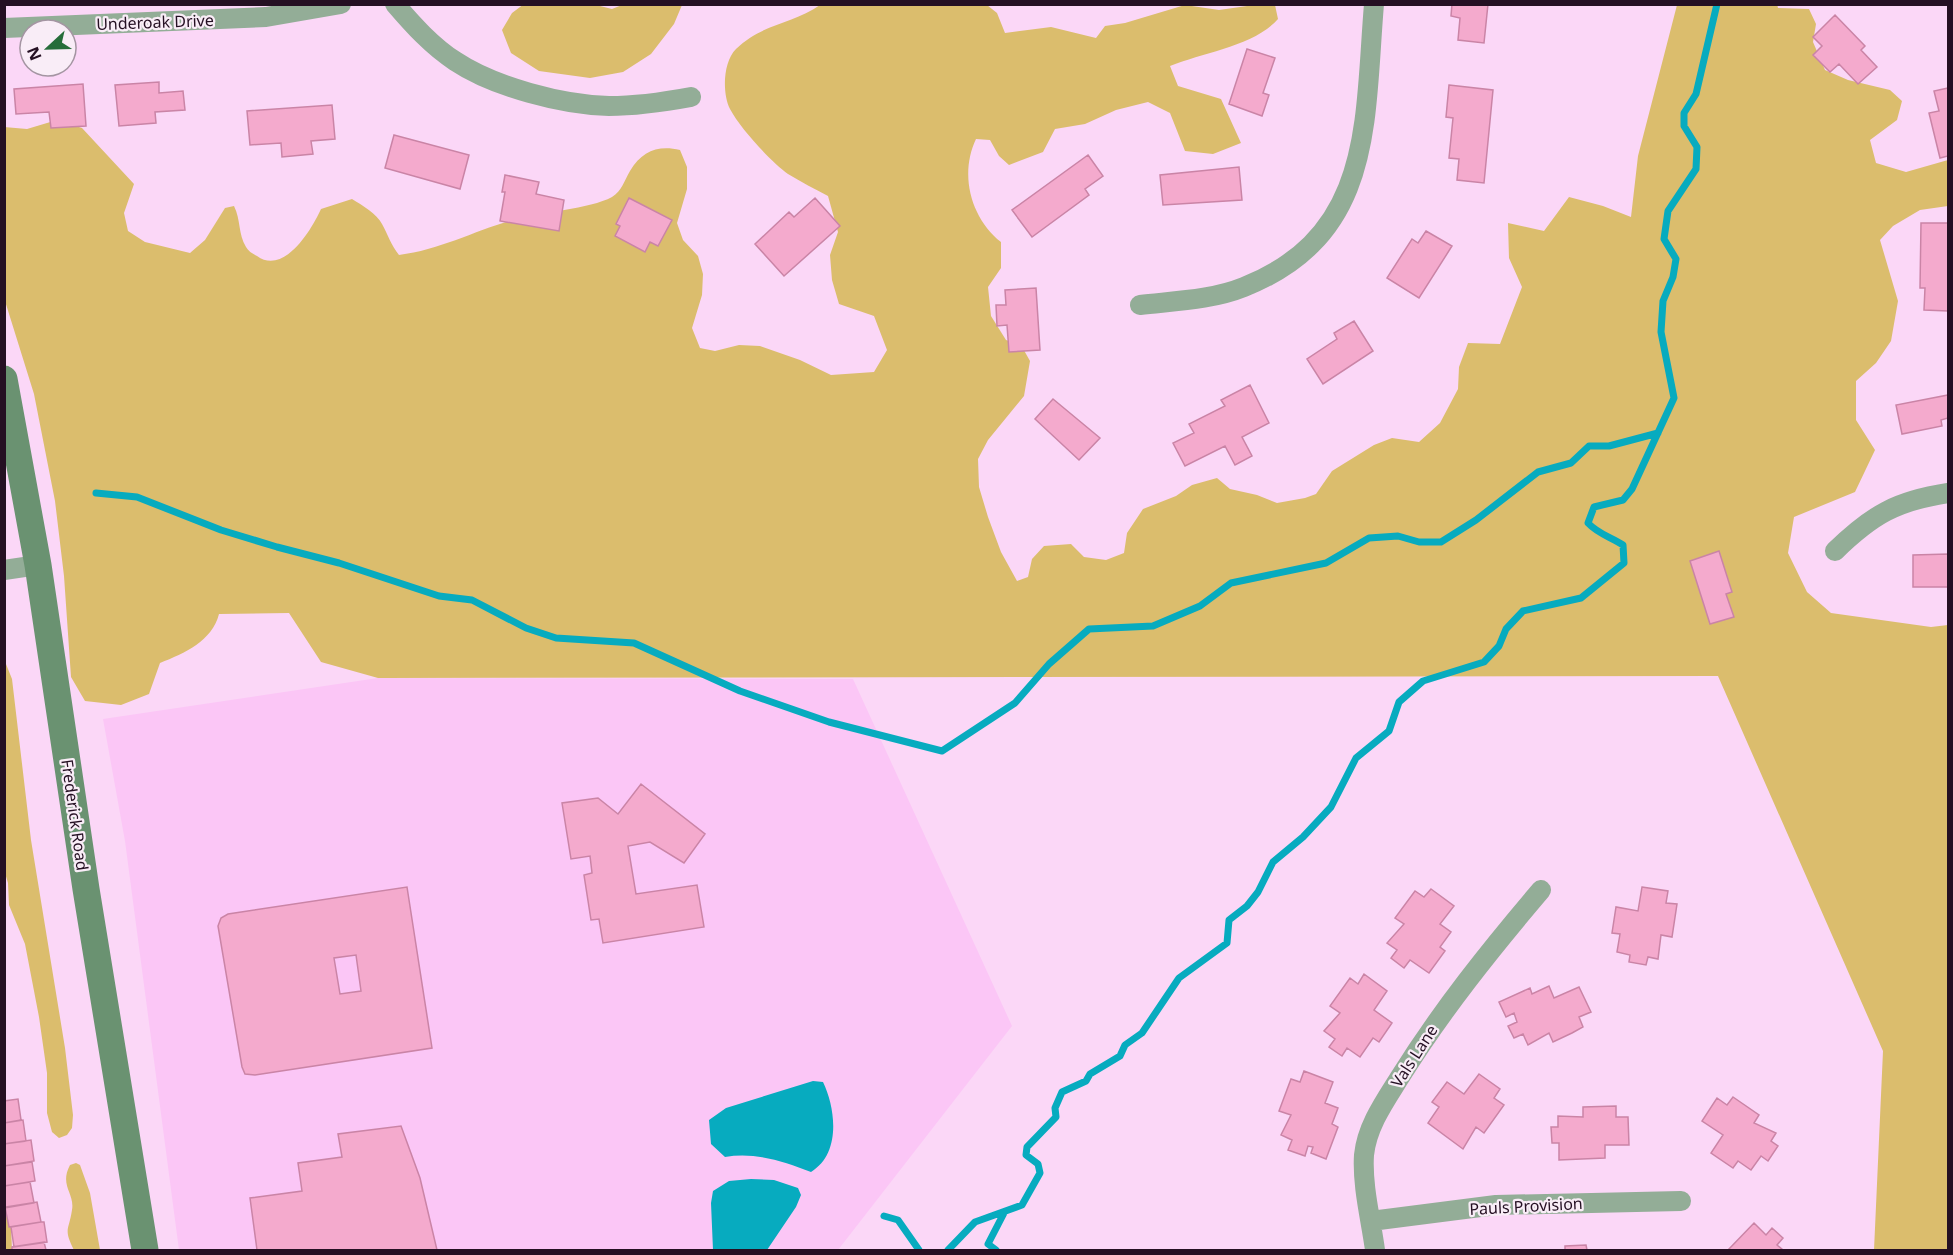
<svg xmlns="http://www.w3.org/2000/svg" width="1953" height="1255" font-family="'Noto Sans',sans-serif">
  <style>
    .built { fill: #fbc6f6 }
    .green { fill: #dbbd6d }
    .water { fill: #07abbf }
    .lines { fill: none; stroke-linecap: round; stroke-linejoin: round }
    .stream { stroke: #07abbf; stroke-width: 7 }
    .building { fill: #f4aacd; stroke: #ca84a6; stroke-width: 1.5; fill-rule: evenodd }
    .minor { stroke: #93ad97; stroke-width: 20 }
    .secondary { stroke: #6a9271; stroke-width: 27 }
    .labels { text-anchor: middle; stroke-width: 4.5; stroke-linejoin: round; paint-order: stroke }
    .street-label { font-size: 16px; fill: #251023; stroke: #f9edf7 }
  </style>
  <rect width="100%" height="100%" fill="#fbd7f7"/>
  <path class="built" d="M378 678 853 679 1012 1026 838 1250H179L125 841 103 719Z"/>
  <path class="green" d="M524 4 596 5 612 9 622 5H682L674 24 651 54 623 72 590 78 539 71 511 53 502 30 512 13Z
    M1777 4 1778 8 1809 9 1816 24 1813 42 1825 70 1848 80 1890 90 1902 101 1897 120 1870 140 1876 163 1906 172 1948 160V206L1920 210 1893 226 1880 240 1898 301 1891 341 1876 363 1856 381V420L1875 450 1855 492 1794 517 1788 553 1807 592 1831 613 1931 627 1948 625V1250H1874L1883 1051 1718 676 378 678 321 662 289 613 219 614C212 641 185 653 160 663L149 694 121 705 85 701 71 677 64 576 55 501 34 394 5 301 4 127 27 129 57 120 82 128 134 184 124 213 128 231 145 242 190 253 205 240 225 208 234 206C241 220 238 234 246 247 248 251 253 254 257 256 284 276 312 229 321 209L352 199C362 205 377 214 382 224 388 235 391 245 399 255 440 250 474 231 513 220 540 212 590 209 612 197 622 191 624 181 630 171 642 151 658 145 680 150L687 167V189L677 223 683 240 698 256 703 274 702 295 692 328 700 348 715 351 739 345 760 346 800 360 831 375 874 372 887 350 874 316 839 304 832 280 830 255 838 232 828 196C815 189 801 182 788 174 771 162 740 128 730 109 722 93 723 62 736 49 763 23 793 24 820 5H987L997 13 1005 33 1051 27 1096 38 1105 26 1125 23 1185 5 1219 10 1254 5H1275L1278 19C1254 46 1204 52 1170 66L1178 86 1221 99 1241 143 1213 154 1185 151 1170 113 1148 102 1116 110 1085 124 1055 129 1043 152 1009 165 999 156 990 140 976 139C959 175 971 218 1001 242V268L988 287 991 316 1006 340 1021 345 1030 361 1024 396 988 440 978 459 979 487 988 517 1001 552 1017 581 1028 577 1032 559 1044 546 1071 544 1084 557 1106 560 1124 553 1127 533 1143 509 1176 496 1192 485 1217 478 1230 489 1257 495 1277 503 1305 498 1316 494 1332 471 1374 445 1392 438 1419 442 1440 423 1458 389 1459 367 1468 343 1500 344 1522 287 1509 258 1508 223 1544 231 1569 197 1603 206 1631 217 1638 156 1677 5Z
    M4 659 12 679 31 840 65 1048 73 1115 72 1128 67 1135 59 1138 52 1132 47 1113V1073L39 1017 25 944 9 905 8 883 5 873Z
    M76 1163 80 1165 90 1193 100 1250H74C63 1228 69 1231 72 1210 75 1193 59 1186 70 1165Z
    M5 1207 9 1227H11L12 1250H5Z"/>
  <path class="water" d="M813 1081 823 1082C836 1109 841 1154 811 1172 783 1161 755 1152 725 1157L711 1144 709 1120 726 1108Z
    M751 1179 774 1180 798 1188 801 1195 796 1207 767 1250H713L711 1203 713 1191 729 1181Z"/>
  <g class="lines">
    <path class="stream" d="M96 493 137 497 221 530 277 547 339 563 439 596 472 600 526 628 556 638 634 643 740 691 829 722 942 751 1015 703 1049 664 1089 629 1153 626 1200 606 1231 583 1326 563 1369 538 1398 536 1419 542H1441L1476 520 1538 472 1571 463 1589 446H1609L1658 433
      M884 1216 898 1220 919 1250
      M948 1250 975 1222 1022 1205 1040 1173 1038 1164 1026 1155 1027 1147 1056 1117 1055 1108 1062 1092 1086 1081 1090 1074 1120 1056 1125 1045 1142 1033 1179 978 1227 943 1229 920 1247 906 1258 892 1273 862 1303 837 1331 807 1356 758 1389 731 1399 702 1423 681 1484 662 1499 646 1506 629 1523 611 1581 598 1624 563 1623 545C1611 537 1598 534 1588 523L1594 507 1623 500 1632 489 1674 398 1661 332 1663 301 1673 277 1676 259 1664 239 1668 211 1696 169 1697 147 1684 126V113L1696 94 1717 4
      M996 1250 988 1244 1004 1213"/>
  </g>
  <path class="building" d="M1452 4H1488L1484 43 1458 40 1460 18 1451 16Z
    M1835 15 1865 46 1861 50 1877 67 1858 84 1839 64 1830 72 1813 55 1822 46 1813 37Z
    M1247 49 1275 58 1263 93 1269 95 1262 116 1229 104Z
    M159 82V93L183 91 185 110 155 112 156 123 119 126 115 85Z
    M83 84 86 126 51 128 49 112 16 114 14 89Z
    M1449 85 1493 90 1484 183 1457 180 1459 159 1449 158 1453 118 1446 117Z
    M1948 88V156L1940 158 1929 113 1939 111 1934 91Z
    M332 105 335 139 311 141 313 154 282 157 281 143 250 145 247 111Z
    M394 135 469 155 460 189 385 168Z
    M1088 155 1103 176 1085 189 1089 195 1032 237 1012 210Z
    M1239 167 1242 200 1163 205 1160 175Z
    M505 175 539 182 536 194 564 200 559 231 500 221 505 192H502Z
    M629 198 672 220 658 246 650 242 645 252 615 236 620 226 616 224Z
    M815 198 840 226 784 276 755 244 789 212 794 217Z
    M1921 223H1948V311L1924 310 1925 288H1920Z
    M1426 231 1452 246 1419 298 1387 278 1412 239 1418 243Z
    M1036 288 1040 350 1009 352 1007 325 997 326 996 305H1006L1005 290Z
    M1354 321 1373 351 1323 384 1307 359 1337 339 1334 333Z
    M1250 385 1269 423 1242 437 1252 456 1235 465 1225 446 1185 466 1173 443 1194 433 1189 424 1225 406 1221 400Z
    M1948 395V418L1941 420 1942 426 1902 434 1896 405Z
    M1053 399 1100 438 1079 460 1035 419Z
    M1719 551 1732 592 1726 594 1734 617 1710 624 1690 561Z
    M1948 554V587H1913V555Z
    M641 784 705 834 684 863 650 842 628 846 636 894 697 885 704 927 603 943 599 919 591 920 584 875 592 873 590 856 571 859 562 803 598 798 618 814Z
    M407 887 432 1048 255 1075 245 1074 242 1067 218 926 221 918 228 914ZM356 955 361 991 340 994 334 958Z
    M1642 887 1668 891 1666 903 1677 904 1672 937 1661 935 1658 959 1648 957 1646 965 1629 962 1630 955 1617 952 1620 934 1612 933 1616 907 1638 911Z
    M1431 889 1454 906 1440 924 1451 932 1440 947 1445 951 1429 973 1410 960 1404 968 1391 958 1397 950 1387 943 1404 924 1395 918 1415 891 1424 897Z
    M1364 974 1387 991 1374 1010 1392 1023 1379 1042 1373 1038 1360 1057 1347 1048 1342 1056 1329 1047 1335 1039 1324 1031 1340 1013 1330 1006 1350 978 1358 984Z
    M1549 986 1554 998 1579 987 1591 1012 1579 1017 1583 1027 1572 1033 1553 1042 1549 1033 1528 1045 1523 1034 1514 1038 1508 1026 1517 1022 1514 1013 1506 1017 1499 1002 1530 988 1532 994Z
    M1304 1071 1333 1082 1325 1103 1338 1108 1332 1124 1338 1127 1326 1159 1311 1153 1313 1147 1308 1146 1305 1156 1288 1150 1292 1140 1281 1135 1291 1115 1279 1111 1291 1079 1300 1082Z
    M1479 1074 1500 1089 1494 1098 1504 1105 1484 1133 1476 1127 1463 1149 1428 1123 1439 1107 1432 1102 1447 1082 1464 1094Z
    M1733 1097 1759 1115 1754 1123 1776 1133 1771 1141 1778 1146 1768 1161 1761 1156 1751 1170 1738 1161 1733 1168 1711 1153 1723 1135 1702 1121 1717 1098 1727 1105Z
    M18 1099 21 1120 4 1123V1101Z
    M1616 1106V1117H1628L1629 1145H1605V1158L1559 1160V1143H1552L1551 1127H1558V1116L1583 1117V1107Z
    M23 1120 26 1141 4 1144V1123Z
    M401 1126 420 1178 437 1250H257L250 1198 302 1191 298 1163 342 1157 338 1134Z
    M31 1140 34 1161 4 1166V1144Z
    M32 1162 35 1181 4 1186V1166Z
    M30 1182 34 1203 4 1208V1186Z
    M37 1202 41 1222 9 1227 5 1207Z
    M41 1222H44L47 1242 14 1247 11 1227Z
    M1754 1223 1766 1235 1772 1228 1783 1238 1777 1245 1783 1250H1728Z
    M44 1242 46 1250H12V1247Z
    M1586 1245 1587 1250H1609H1565V1246Z"/>
  <g class="lines">
    <path class="minor" d="M395 4C413 25 432 46 455 61 494 87 563 105 609 106 637 106 664 102 691 97
      M4 28 266 17 341 4
      M1140 305C1174 301 1212 300 1244 287 1374 235 1364 123 1374 4
      M1835 551C1872 515 1896 501 1948 493
      M4 570 38 565
      M1371 1221 1496 1205 1681 1201
      M1375 1250C1371 1220 1362 1186 1364 1155 1367 1126 1385 1101 1400 1077 1442 1010 1490 950 1541 890"/>
    <path class="secondary" d="M4 379 38 565 86 889 145 1250"/>
  </g>
  <g class="labels">
    <g class="street-label">
      <text transform="translate(155 22) rotate(-2)" y="6">Underoak Drive</text>
      <text transform="translate(75 815) rotate(82)" y="6">Frederick Road</text>
      <text transform="translate(1414 1056) rotate(-57)" y="6">Vals Lane</text>
      <text transform="translate(1526 1206) rotate(-3)" y="6">Pauls Provision</text>
    </g>
  </g>
  <rect width="1953" height="1255" fill="none" stroke="#251023" stroke-width="12"/>
  <g transform="translate(48 48) rotate(248)"><circle r="28" fill="#f9edf7" stroke="#a495a2" stroke-width="1.5"/>
  <path d="M0-4.5L10 22L0 15L-10 22Z" fill="#266d3a"/>
  <text y="-9" font-size="16" font-weight="bold" text-anchor="middle" fill="#251023">N</text>
  </g>
</svg>
